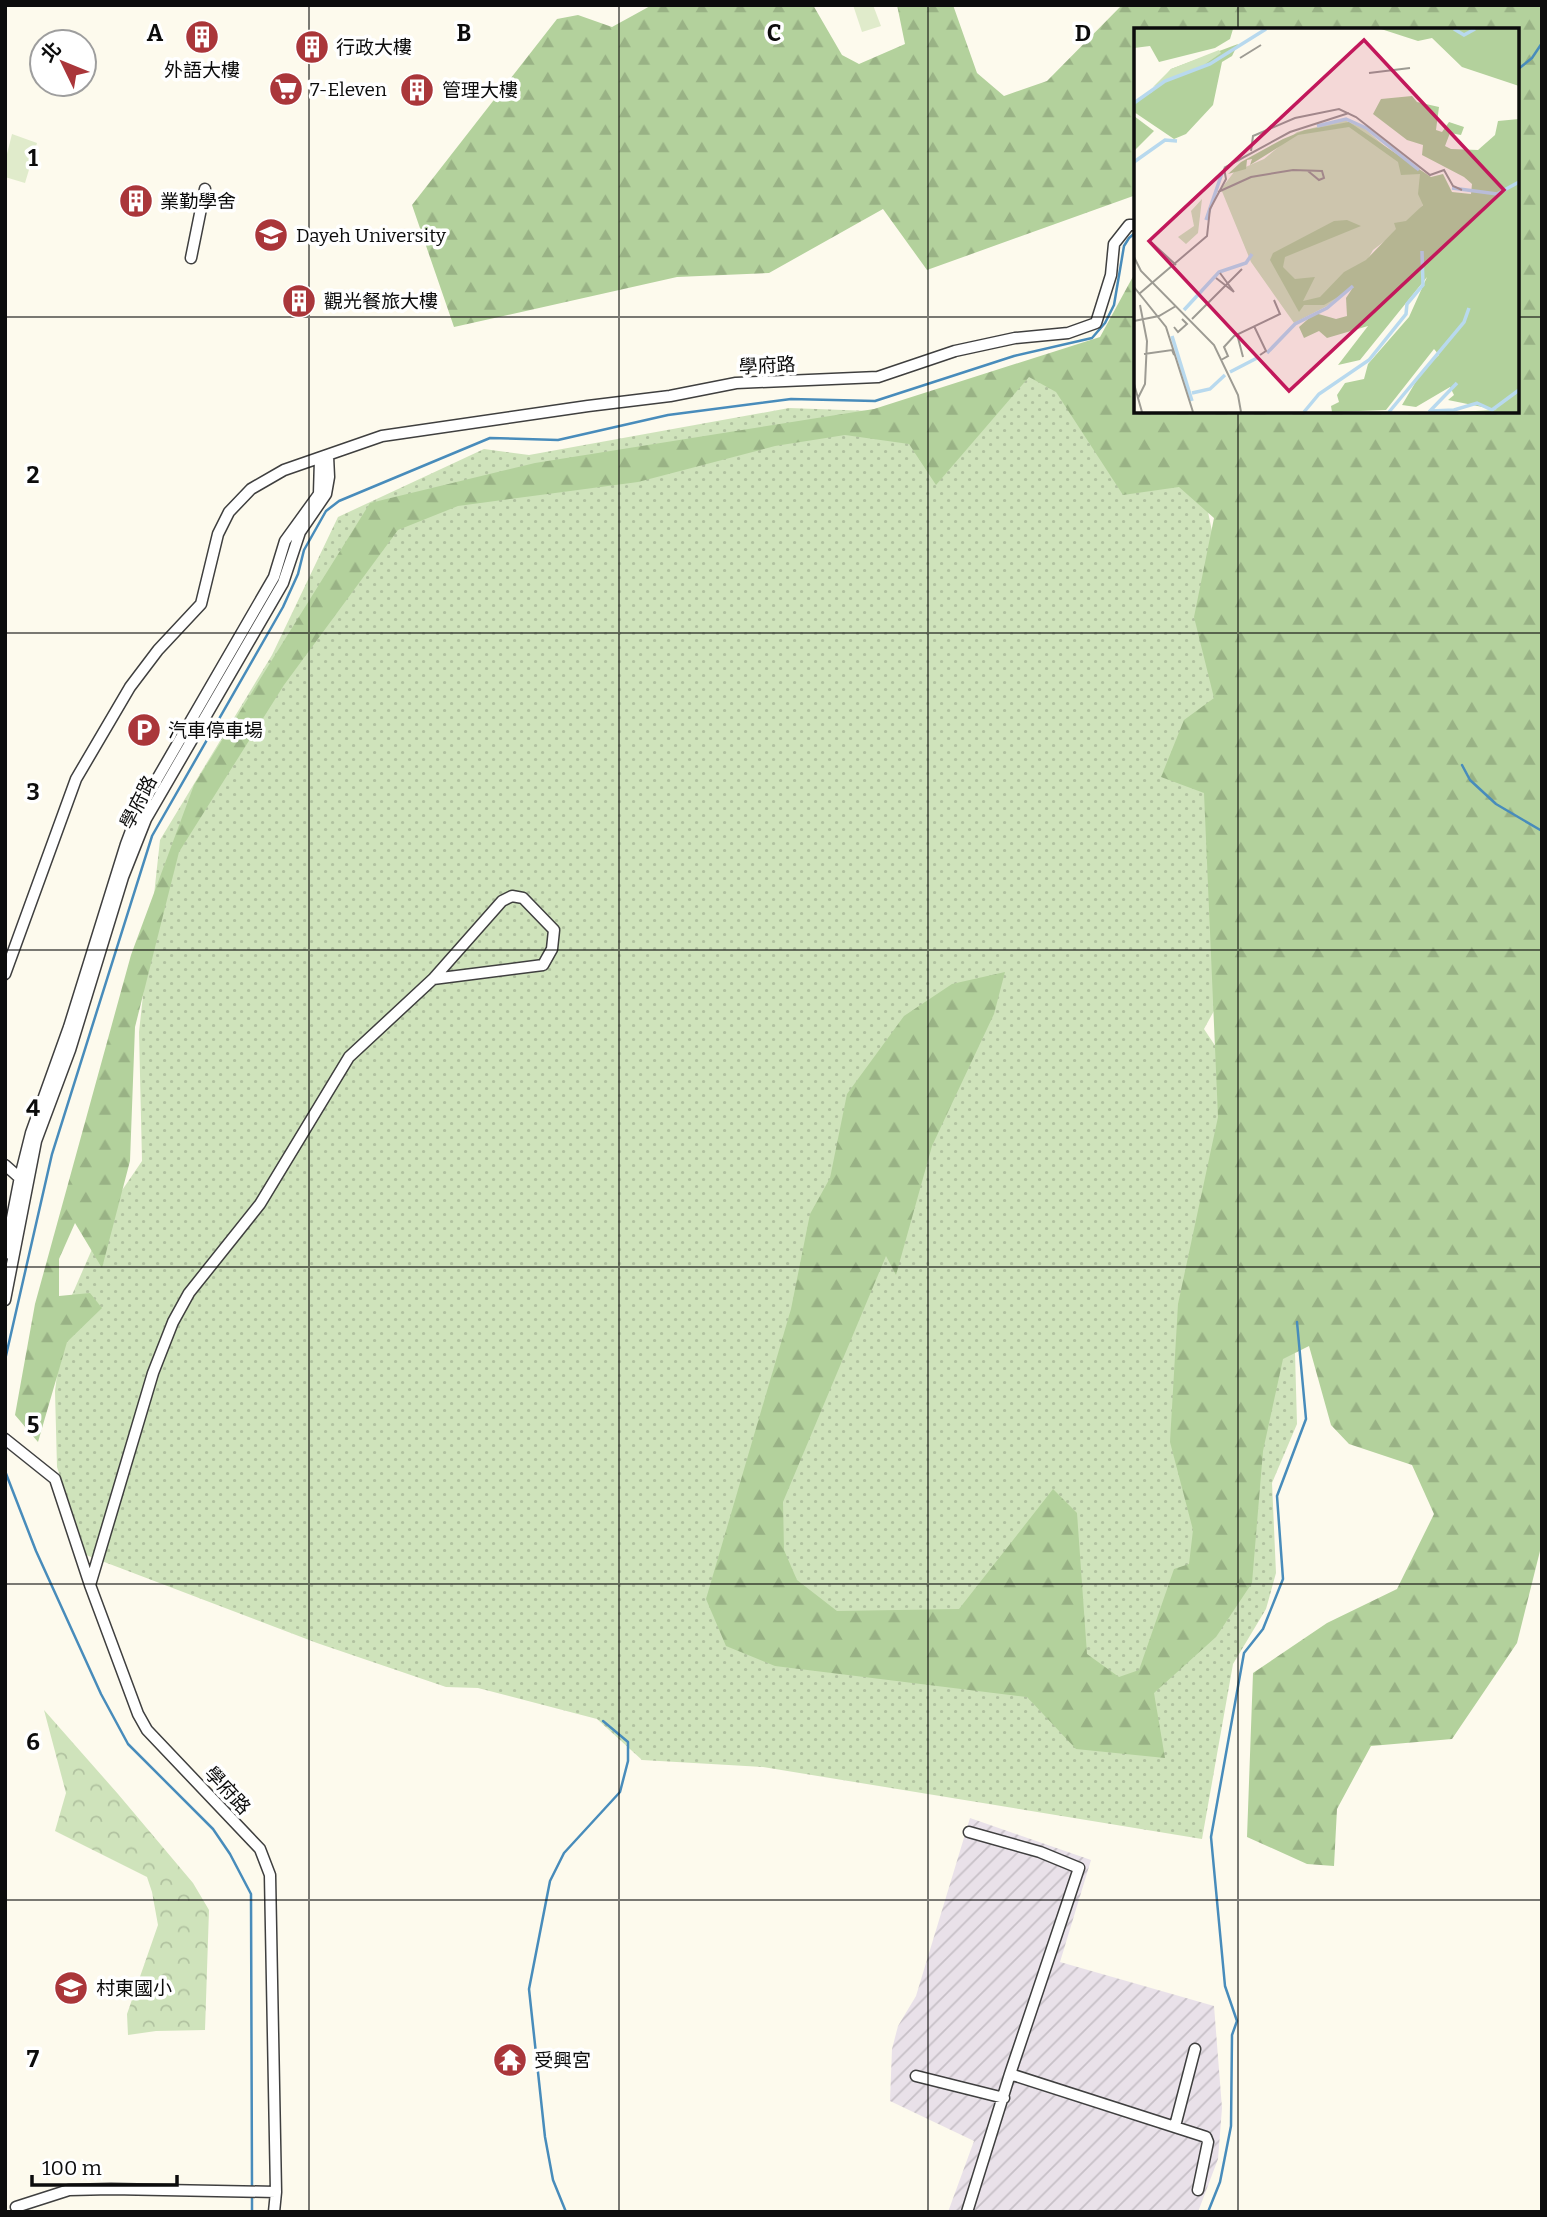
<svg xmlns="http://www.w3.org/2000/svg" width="1547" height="2217" font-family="Bitter,'Noto Sans TC',serif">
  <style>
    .industrial { fill: url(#industrial-furrows) }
    .grass { fill: url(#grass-dots) }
    .forest { fill: url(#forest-firs) }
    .park { fill: url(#park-crowns) }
    .pitch { fill: #e0ebcb }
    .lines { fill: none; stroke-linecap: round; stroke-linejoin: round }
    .stream { stroke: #488cbb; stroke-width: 2.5 }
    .minor-casing { stroke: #3f3f3f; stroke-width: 13 }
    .minor { stroke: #fff; stroke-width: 10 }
    .grid { fill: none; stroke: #0c0c0c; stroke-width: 2; stroke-opacity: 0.55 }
    .labels { text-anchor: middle; stroke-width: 7; stroke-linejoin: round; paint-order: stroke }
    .poi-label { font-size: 19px; fill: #0c0c0c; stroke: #fff; text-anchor: start }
    .street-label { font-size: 19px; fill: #0c0c0c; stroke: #fff }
    .inset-river { fill: none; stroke: #b8d9ee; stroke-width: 3.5 }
    .inset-road { fill: none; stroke: #9d9b93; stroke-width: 2 }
    .view { fill: #c2185b; fill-opacity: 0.15; stroke: #c2185b; stroke-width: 3.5 }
    .inset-edge { fill: none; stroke: #0c0c0c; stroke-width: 3.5 }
    .grid-label { font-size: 23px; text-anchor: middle; font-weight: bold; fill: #0c0c0c; stroke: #fff; stroke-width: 7; stroke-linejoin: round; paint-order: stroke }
  </style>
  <defs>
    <pattern id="industrial-furrows" width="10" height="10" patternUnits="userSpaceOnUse" patternTransform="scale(1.75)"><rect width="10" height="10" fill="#e9e1e9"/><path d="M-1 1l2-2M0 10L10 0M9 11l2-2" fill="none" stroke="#c7c0c7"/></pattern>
    <pattern id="grass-dots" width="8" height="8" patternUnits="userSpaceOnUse" patternTransform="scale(1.75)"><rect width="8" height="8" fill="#cfe3bb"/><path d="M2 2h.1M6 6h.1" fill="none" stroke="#b1c2a0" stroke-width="1.8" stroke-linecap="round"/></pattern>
    <pattern id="forest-firs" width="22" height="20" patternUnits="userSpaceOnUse" patternTransform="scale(1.75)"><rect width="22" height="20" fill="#b3d19c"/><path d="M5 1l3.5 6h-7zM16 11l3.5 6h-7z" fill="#99b285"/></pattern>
    <pattern id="park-crowns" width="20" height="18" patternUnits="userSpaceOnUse" patternTransform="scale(1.75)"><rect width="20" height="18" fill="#cfe3bb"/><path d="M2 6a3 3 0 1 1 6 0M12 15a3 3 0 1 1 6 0" fill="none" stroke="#b1c2a0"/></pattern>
  </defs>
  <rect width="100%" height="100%" fill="#fdfaed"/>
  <path class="industrial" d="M970 1818 1091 1860 1060 1962 1214 2006 1222 2108 1218 2159 1198 2212H948L974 2141 890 2101 892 2049 898 2026 916 1996Z"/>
  <path class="grass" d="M1103 338 1136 411 1207 507 1240 667 1220 1000 1204 1029 1244 1089 1294 1317 1297 1424 1272 1483 1276 1573 1266 1609 1233 1664 1202 1839 763 1767 642 1760 597 1719 478 1688 446 1687 317 1643 86 1555 57 1467 55 1391 65 1311 110 1208 142 1161 139 1032 160 840 272 655 338 517 484 449 529 455 789 408 871 411Z"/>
  <path class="forest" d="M652 5H813L842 55 859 64 905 44 897 5H953L977 73 1004 96 1047 81 1122 5H1542V1543L1517 1643 1452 1739 1371 1746 1337 1809 1334 1866 1307 1864 1247 1837 1253 1673 1327 1623 1397 1589 1434 1514 1412 1465 1349 1444 1331 1425 1309 1346 1283 1359 1263 1451 1252 1583 1216 1637 1154 1693 1165 1758 1076 1749 1027 1697 775 1666 726 1646 706 1599 791 1309 810 1214 830 1178 847 1094 904 1016 952 984 1005 972 994 1014 932 1146 896 1275 886 1256 783 1502 784 1550 797 1580 837 1611 959 1609 1053 1489 1077 1513 1087 1654 1119 1677 1139 1670 1174 1569 1189 1564 1193 1530 1170 1442 1178 1304 1218 1117 1204 793 1161 777 1184 720 1214 698 1194 617 1214 518 1179 487 1123 495 1056 392 1029 377 936 485 909 444 845 435 775 446 638 482 458 506 398 530 284 685 179 852 135 1027 130 1161 102 1268 75 1223 59 1259V1296L90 1293 102 1308 67 1342 38 1442 15 1415 35 1304 131 955 194 785 370 503 535 463 874 409 1100 337 1136 271V411H1517V30H1136V195L927 270 883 209 769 273 677 277 454 327 412 205 557 19 578 15 612 27Z"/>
  <path class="park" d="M44 1710 118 1794 193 1883 209 1910 205 2030 156 2031 128 2035 127 2014 158 1925 152 1892 147 1877 55 1831 66 1793Z"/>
  <path class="pitch" d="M853 5H873L881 26 862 32Z
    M12 134 37 143 25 183 5 177V162Z"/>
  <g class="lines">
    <path class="stream" d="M1517 70 1532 58 1542 43
      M1462 765 1470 780 1496 804 1542 831
      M5 1360 52 1154 152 836 283 607 298 574 304 550 326 511 339 501 490 438 558 440 668 415 791 399 875 401 1014 356 1092 338 1105 323 1114 305 1124 246 1129 238 1136 232
      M5 1471 36 1551 101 1694 128 1744 213 1829 230 1854 251 1894 252 2189
      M252 2196V2212
      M566 2212 553 2180 545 2137 529 1989 550 1881 564 1853 620 1792 628 1761V1742L603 1721
      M1208 2212 1220 2182 1231 2126 1232 2035 1237 2021 1225 1986 1211 1837 1244 1653 1263 1629 1283 1579 1277 1496 1306 1419 1297 1322"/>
    <g class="minor-casing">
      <path id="minor" d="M191 258 205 189
        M5 974 76 779 130 687 158 650 201 604 218 534 229 512 251 489 284 470 382 436 588 406 670 396 736 383 878 377 955 351 1015 338 1068 333 1096 323 1111 275 1114 244 1129 225H1136
        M5 1165 22 1180
        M5 1254 20 1177 31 1133 69 1027 126 844 138 812 274 577 285 541 319 494 320 459
        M5 1300 36 1141 70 1050 123 877 146 819 283 583 300 532 326 494 329 477 328 456
        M5 1439 55 1479 90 1585 138 1714 147 1730 260 1849 270 1875 276 2192 274 2212
        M90 1585 153 1373 173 1322 189 1293 260 1204 349 1057 433 979 502 901 512 896 523 898 554 930 552 949 543 965 433 979
        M1010 2074 1206 2137 1208 2142 1198 2190
        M916 2076 1004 2098
        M1175 2126 1195 2049
        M16 2207 69 2190 111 2189 276 2192
        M967 2212 1010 2074 1079 1868 1040 1852 969 1832"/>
    </g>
    <use href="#minor" class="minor"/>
  </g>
  <path class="grid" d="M309 5V2212M619 5V2212M928 5V2212M1238 5V30M5 317H1136M1517 317H1542M1238 411V2212M5 633H1542M5 950H1542M5 1267H1542M5 1584H1542M5 1900H1542"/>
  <defs>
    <g id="building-disc" transform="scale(1.75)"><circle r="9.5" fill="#aa363a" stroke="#fff"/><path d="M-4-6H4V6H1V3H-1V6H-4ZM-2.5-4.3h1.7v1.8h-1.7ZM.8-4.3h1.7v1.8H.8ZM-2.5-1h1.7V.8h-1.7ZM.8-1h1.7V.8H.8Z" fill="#fff"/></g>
    <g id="supermarket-disc" transform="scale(1.75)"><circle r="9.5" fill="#aa363a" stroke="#fff"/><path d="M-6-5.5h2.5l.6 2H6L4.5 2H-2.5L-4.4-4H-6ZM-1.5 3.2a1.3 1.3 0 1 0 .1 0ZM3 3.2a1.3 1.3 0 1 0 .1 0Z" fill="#fff"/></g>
    <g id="university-disc" transform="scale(1.75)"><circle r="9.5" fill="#aa363a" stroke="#fff"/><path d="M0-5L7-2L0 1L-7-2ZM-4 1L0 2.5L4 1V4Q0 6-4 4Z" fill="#fff"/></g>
    <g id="parking-disc" transform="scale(1.75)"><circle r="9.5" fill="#aa363a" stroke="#fff"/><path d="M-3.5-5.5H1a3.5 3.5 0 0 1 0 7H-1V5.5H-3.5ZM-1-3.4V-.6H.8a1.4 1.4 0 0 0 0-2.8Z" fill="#fff"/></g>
    <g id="school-disc" transform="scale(1.75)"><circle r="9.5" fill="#aa363a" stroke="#fff"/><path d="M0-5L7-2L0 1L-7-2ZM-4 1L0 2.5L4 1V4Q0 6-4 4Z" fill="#fff"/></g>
    <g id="temple-disc" transform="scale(1.75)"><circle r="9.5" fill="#aa363a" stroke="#fff"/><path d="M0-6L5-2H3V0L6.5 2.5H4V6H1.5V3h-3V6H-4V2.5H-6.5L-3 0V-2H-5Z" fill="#fff"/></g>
  </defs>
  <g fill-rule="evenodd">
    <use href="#building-disc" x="202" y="37"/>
    <use href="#building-disc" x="312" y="47"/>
    <use href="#supermarket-disc" x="286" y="89"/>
    <use href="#building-disc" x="417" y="90"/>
    <use href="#building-disc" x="136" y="201"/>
    <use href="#university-disc" x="271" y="235"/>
    <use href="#building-disc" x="299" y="301"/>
    <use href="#parking-disc" x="144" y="730"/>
    <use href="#school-disc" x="71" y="1988"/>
    <use href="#temple-disc" x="510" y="2060"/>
  </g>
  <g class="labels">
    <g class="poi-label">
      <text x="336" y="54">行政大樓</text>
      <text x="202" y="77" text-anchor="middle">外語大樓</text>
      <text x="310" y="96">7-Eleven</text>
      <text x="442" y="97">管理大樓</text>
      <text x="160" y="208">業勤學舍</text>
      <text x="296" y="242">Dayeh University</text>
      <text x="324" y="308">觀光餐旅大樓</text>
      <text x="168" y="737">汽車停車場</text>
      <text x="96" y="1995">村東國小</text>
      <text x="534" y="2067">受興宮</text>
    </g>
    <g class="street-label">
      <text transform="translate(767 365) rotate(-3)" y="7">學府路</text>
      <text transform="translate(138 802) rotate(-63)" y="7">學府路</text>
      <text transform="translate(228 1790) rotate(47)" y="7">學府路</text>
    </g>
  </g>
  <g transform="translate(1134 28)">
    <rect width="385" height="385" fill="#fdfaed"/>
    <path d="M210 92 230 100 269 134 297 150 290 175 277 193 239 222 219 257 193 278 160 295 117 234 87 161 100 144 130 131 163 104Z" fill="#cfe3bb"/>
    <path d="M0 1H99L96 11 81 20 25 34 16 18 0 20ZM247 1H385V58L328 39 298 10 284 13ZM104 16 98 28 88 34 79 77 52 106 40 111 0 84V75L18 64 37 41ZM278 68 283 74 305 79 302 102 308 104 315 94 330 99 327 107 316 105 311 118 317 121 344 122 361 107 364 93 385 91V384H320L363 382 314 372 320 367 316 359 282 379 268 377 290 340 305 327 300 321 252 382 198 384 197 378 205 374 203 367 211 355 230 351 234 336 275 289 293 249 226 332 204 337 234 298 193 310 185 303 170 310 165 299 181 285 202 291 213 288 212 270 218 261 190 277H170L165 284 136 232 139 225 200 193 213 192 227 198 151 229 149 239 161 251 181 249 169 273 186 269 210 244 232 232 262 201 260 195 272 193 289 177 284 166 286 146 267 147 264 134 215 99 164 107 116 137 118 131 113 132 112 141 94 146 107 134 149 111 171 102 215 94 297 149 309 146 318 164 337 166 338 156 330 149 288 127 289 117 273 112 239 86 247 71ZM0 88 20 103 0 123Z" fill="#b3d19c"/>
    <path d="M85 22 87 25 67 39 19 59 37 41ZM68 171 64 205 52 216 44 209 60 198 57 183Z" fill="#cfe3bb"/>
    <path class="inset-river" d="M320 1 330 7 341 1M0 75 31 53 76 36 132 1M183 98 212 91 232 100 285 142M0 134 31 112 43 113M318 160 363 166 385 154M72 192 88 145M50 282 85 244 112 235 118 226M38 308 58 373M133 325 161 296 193 280 219 258M96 344 125 329M58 365 76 361 91 347M297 383 320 382 343 375 358 382 385 362M170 384 185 366 235 332 272 286 273 276 289 257 288 223M255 384 330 294 335 280M295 384 323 355"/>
    <path class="inset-road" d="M106 30 127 17M235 45 276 40M117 123 119 108 161 90 205 81 222 89 296 147 310 142 319 158 328 162M90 140 156 104 215 85M84 164 117 149 159 142 188 143 190 150 185 152 174 143M17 214 42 237M0 229 7 243 80 317 104 367 107 384M86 245 100 264M82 250 100 264M0 259 32 299 59 384M5 266 73 208 76 181 92 151 90 140M58 291 108 241M0 293 25 288 42 278M120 298 132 323 126 327M40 299 44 304 53 296 48 291M103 306 109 329M10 326 38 322 40 327M87 332 94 328 90 319 100 308 146 286 140 272M0 356 8 384M4 370 11 356 13 313 6 277"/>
    <path class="view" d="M230 12 370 162 155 363 15 213Z"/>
    <rect width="385" height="385" class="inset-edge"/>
  </g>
  <g class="grid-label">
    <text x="155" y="41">A</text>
    <text x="464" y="41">B</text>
    <text x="774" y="41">C</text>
    <text x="1083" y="41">D</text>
    <text x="33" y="166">1</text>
    <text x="33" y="483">2</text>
    <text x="33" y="800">3</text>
    <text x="33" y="1116">4</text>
    <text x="33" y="1433">5</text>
    <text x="33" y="1750">6</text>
    <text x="33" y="2067">7</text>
  </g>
  <rect width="1547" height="2217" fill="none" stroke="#0c0c0c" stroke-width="14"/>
  <g transform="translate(63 63) rotate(313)"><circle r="33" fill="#ffffff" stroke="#9e9e9e" stroke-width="2"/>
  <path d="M0-5L12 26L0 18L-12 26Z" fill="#aa363a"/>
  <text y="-10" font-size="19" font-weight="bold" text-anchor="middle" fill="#0c0c0c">北</text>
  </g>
  <path d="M32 2175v10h145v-10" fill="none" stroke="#0c0c0c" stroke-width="3.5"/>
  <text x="42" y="2175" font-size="21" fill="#0c0c0c" stroke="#ffffff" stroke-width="5" paint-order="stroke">100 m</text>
</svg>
